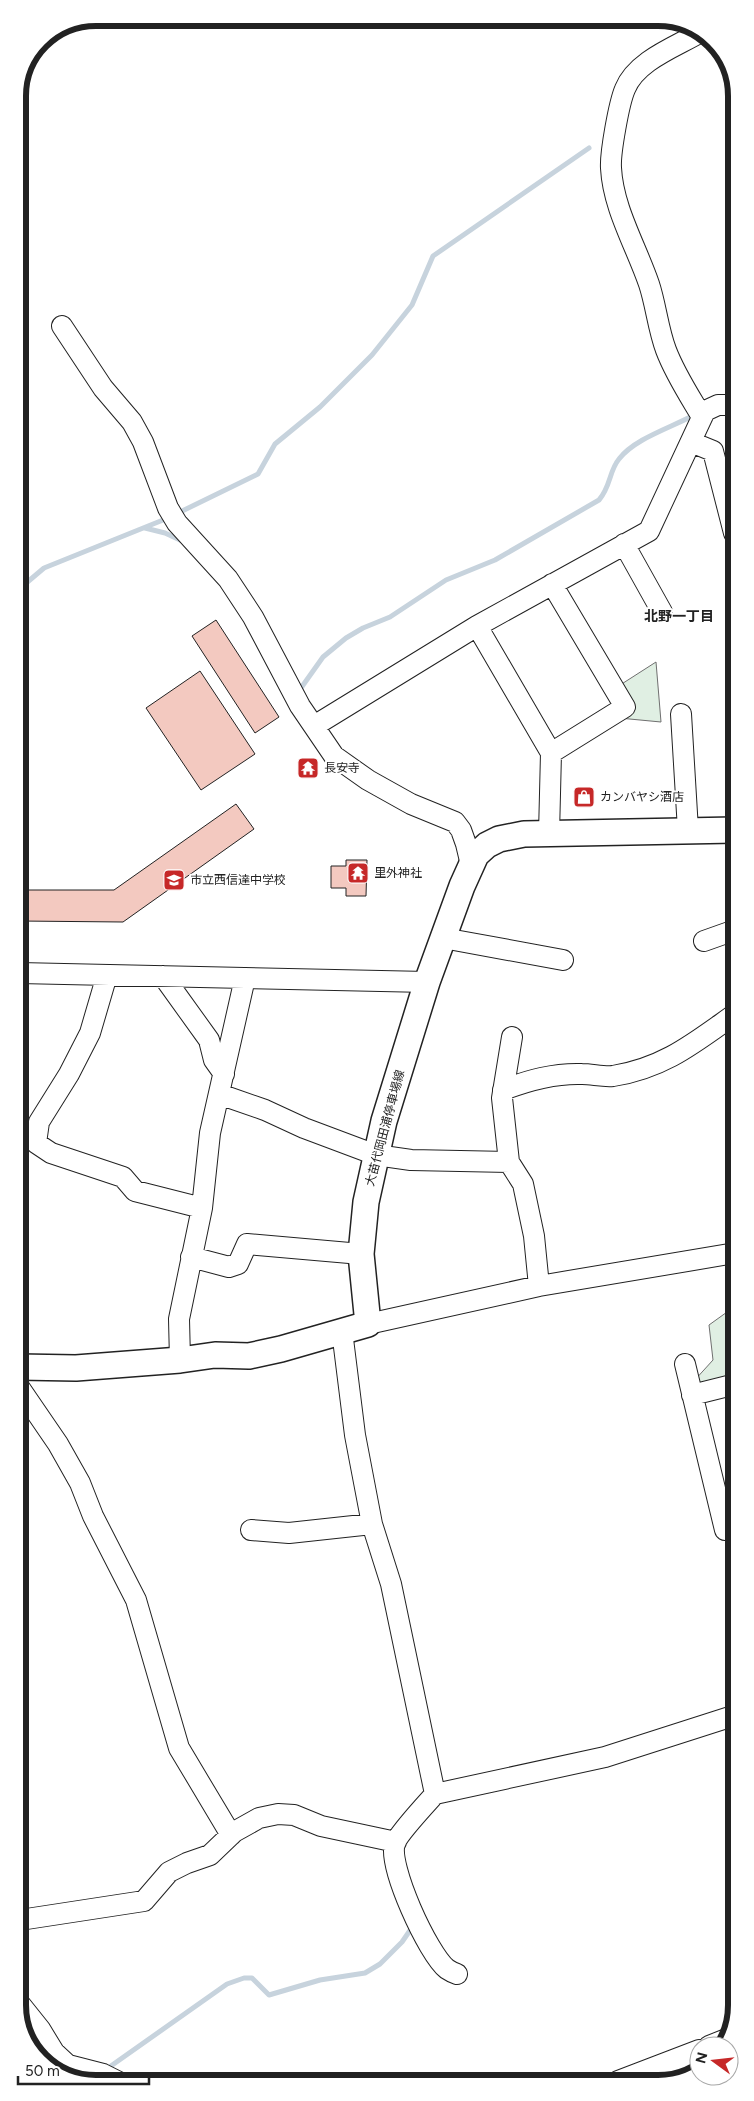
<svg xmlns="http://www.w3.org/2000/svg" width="754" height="2101" font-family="Figtree,'Noto Sans JP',sans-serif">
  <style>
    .green { fill: #e0efe3; stroke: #6f6f6f }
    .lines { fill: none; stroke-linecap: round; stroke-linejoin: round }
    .stream { stroke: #c7d3dd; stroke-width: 5 }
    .building { fill: #f3c9c0; stroke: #222 }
    .minor-casing { stroke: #222; stroke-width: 22 }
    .major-casing { stroke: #222; stroke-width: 28 }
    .minor { stroke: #fff; stroke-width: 20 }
    .major { stroke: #fff; stroke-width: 25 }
    .labels { text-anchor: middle; stroke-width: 4; stroke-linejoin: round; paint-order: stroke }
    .poi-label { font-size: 12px; fill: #222; stroke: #fff; text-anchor: start }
    .street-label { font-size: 12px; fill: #222; stroke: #fff }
    .neighbourhood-label { font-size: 14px; font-weight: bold; fill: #222; stroke: #fff }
    .rim { fill: none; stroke: #222; stroke-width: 6 }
  </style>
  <rect width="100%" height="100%" fill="#fff"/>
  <path class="green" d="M656 662 661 722 619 718 617 687Z
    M734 1307 736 1377 706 1384 693 1382 713 1360 709 1325Z"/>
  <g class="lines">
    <path class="stream" d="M176 514 258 474 275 444 320 407 372 355 412 305 433 256 589 148
      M145 528 165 533 180 540
      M18 590 44 568 168 518
      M297 689 301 688 323 657 346 638 363 628 390 617 446 580 495 560 599 500C611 486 609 471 619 459 635 438 673 427 696 414
      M104 2068H108L227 1984 244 1978H252L269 1995 320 1980 365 1973 380 1964 402 1942 413 1926"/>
  </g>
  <path class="building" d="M216 620 279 717 255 733 192 636Z
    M200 671 255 754 201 790 146 708Z
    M236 804 254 829 123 922 19 921V890H114Z
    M346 860H367L366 896H346V888H331V866H346Z"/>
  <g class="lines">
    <g class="minor-casing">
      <path id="minor" d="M699 33C675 47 636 61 625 89 619 103 610 153 611 168 613 208 636 246 649 284 656 305 658 329 666 350 675 374 689 395 702 417
        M62 326 103 388 132 422 143 442 168 508 177 523 228 579 253 617 300 706 334 756 368 780 411 804 455 822 461 830 466 844 471 865
        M691 442 713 451 734 533
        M624 544 662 612
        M477 626 551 753 549 834
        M681 714 688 830
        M314 726 477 626 649 531 705 411 718 405H734
        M551 753 625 707 552 584
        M443 938 563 960
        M704 941 735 930
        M19 973 427 982
        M107 975 90 1033 69 1074 39 1122 36 1143 51 1153 123 1177 135 1191 202 1208
        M163 976 209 1040 214 1060 224 1074
        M512 1037 502 1098 509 1162 523 1184 534 1236 539 1286
        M503 1090C529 1080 554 1073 582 1074 592 1074 603 1077 613 1076 664 1068 694 1043 735 1014
        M219 1094 265 1110 304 1128 376 1155 411 1160 509 1162
        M191 1257 229 1267 238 1264 247 1244 361 1254
        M368 1324 539 1286 735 1253
        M342 1331 355 1435 372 1524 391 1584 435 1794 605 1757 736 1715
        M180 1360 179 1319 202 1208 210 1133 245 978
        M685 1364 725 1530 736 1527
        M19 1387 58 1444 80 1483 93 1516 136 1600 179 1748 231 1835
        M692 1395 736 1384
        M251 1530 289 1533 372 1524
        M435 1794C426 1804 399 1833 395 1843 387 1865 428 1954 447 1969 450 1971 454 1973 457 1974
        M20 1920 144 1901 169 1872 187 1863 210 1855 234 1832 259 1818 278 1814 294 1815 321 1826 396 1842
        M20 2004 40 2029 54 2052 68 2065 103 2074 121 2083
        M709 2046 724 2040
        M673 2060 676 2069 689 2074
        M618 2081 699 2050"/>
    </g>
    <g class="major-casing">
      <path id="major" d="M19 1367 76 1368 180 1360 215 1355 249 1356 281 1349 368 1324 361 1254 366 1202 384 1121 427 982 462 886 476 855 487 845 499 839 524 834 735 830"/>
    </g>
    <use href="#minor" class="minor"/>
    <use href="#major" class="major"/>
  </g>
  <defs>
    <g id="temple-square" transform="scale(1.125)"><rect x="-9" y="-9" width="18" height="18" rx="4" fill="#c62828" stroke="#fff"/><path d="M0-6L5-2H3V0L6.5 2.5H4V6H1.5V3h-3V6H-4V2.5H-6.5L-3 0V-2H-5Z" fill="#fff"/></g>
    <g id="shop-square" transform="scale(1.125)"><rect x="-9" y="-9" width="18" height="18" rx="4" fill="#c62828" stroke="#fff"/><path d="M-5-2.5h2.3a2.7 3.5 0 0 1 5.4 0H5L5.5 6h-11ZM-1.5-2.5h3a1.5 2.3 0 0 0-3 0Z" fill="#fff"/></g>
    <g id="school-square" transform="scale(1.125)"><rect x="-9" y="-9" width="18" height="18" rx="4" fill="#c62828" stroke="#fff"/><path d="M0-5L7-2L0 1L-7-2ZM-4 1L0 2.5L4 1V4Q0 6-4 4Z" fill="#fff"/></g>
  </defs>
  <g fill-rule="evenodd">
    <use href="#temple-square" x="308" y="768"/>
    <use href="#shop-square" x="584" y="797"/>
    <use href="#temple-square" x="358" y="873"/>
    <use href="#school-square" x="174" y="880"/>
  </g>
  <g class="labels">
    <g class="poi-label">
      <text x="324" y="772">長安寺</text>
      <text x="600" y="801">カンバヤシ酒店</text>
      <text x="374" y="877">里外神社</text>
      <text x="190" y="884">市立西信達中学校</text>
    </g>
    <g class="street-label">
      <text transform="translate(385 1128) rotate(-75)" y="4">大苗代岡田浦停車場線</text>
    </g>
    <g class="neighbourhood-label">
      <text x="679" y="621">北野一丁目</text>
    </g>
  </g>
  <path d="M0 0H754V2101H0ZM96 26H658A70 70 0 0 1 728 96V2005A70 70 0 0 1 658 2075H96A70 70 0 0 1 26 2005V96A70 70 0 0 1 96 26Z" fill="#fff" fill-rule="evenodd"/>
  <path class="rim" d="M96 26H658A70 70 0 0 1 728 96V2005A70 70 0 0 1 658 2075H96A70 70 0 0 1 26 2005V96A70 70 0 0 1 96 26Z"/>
  <g transform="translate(714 2061) rotate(285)"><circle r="24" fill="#ffffff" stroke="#a7a7a7"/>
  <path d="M0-4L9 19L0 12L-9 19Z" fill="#c62828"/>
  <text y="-8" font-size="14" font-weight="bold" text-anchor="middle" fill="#222222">N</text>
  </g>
  <path d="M18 2076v8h131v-8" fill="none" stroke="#222222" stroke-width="2.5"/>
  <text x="25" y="2076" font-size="15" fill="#222222" stroke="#ffffff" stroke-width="4" paint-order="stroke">50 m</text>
</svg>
